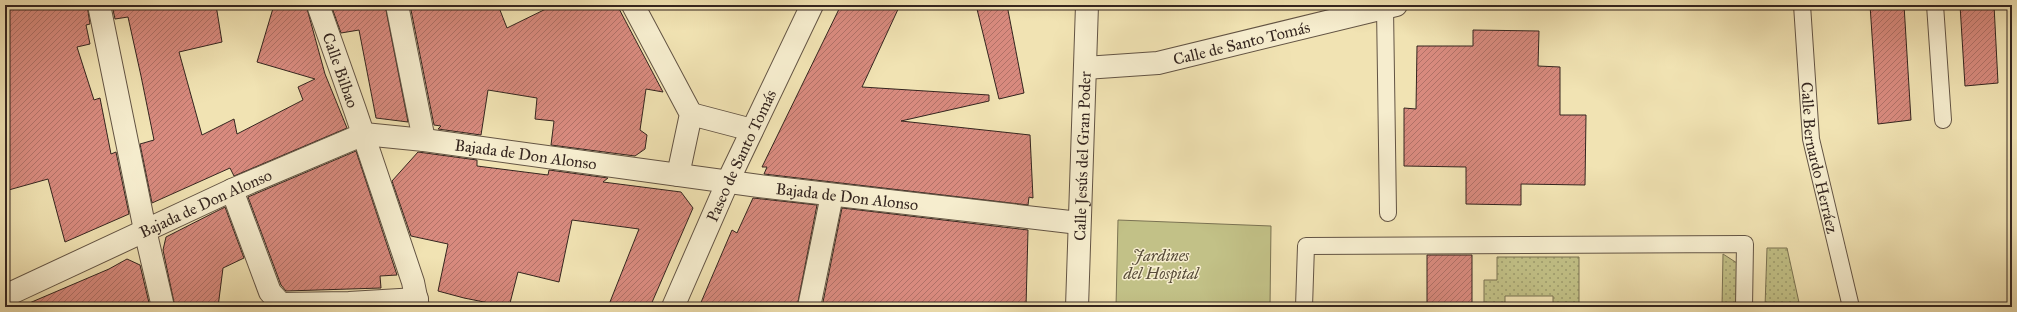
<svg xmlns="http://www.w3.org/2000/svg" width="2017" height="312" font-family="'IM FELL Great Primer',serif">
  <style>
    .grass { fill: url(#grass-dots); stroke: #7b7353 }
    .park { fill: #c2c187; stroke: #7b7353 }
    .building { fill: url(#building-hatch); stroke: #34251f }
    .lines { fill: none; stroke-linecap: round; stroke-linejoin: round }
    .service-casing { stroke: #635444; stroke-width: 18 }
    .minor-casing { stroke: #635444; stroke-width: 24 }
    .tertiary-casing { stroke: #635444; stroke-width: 24 }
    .service { stroke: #f6edce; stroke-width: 16 }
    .minor { stroke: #f6edce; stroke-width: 22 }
    .tertiary { stroke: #f6edce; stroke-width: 22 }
    .labels { text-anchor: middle; stroke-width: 3; stroke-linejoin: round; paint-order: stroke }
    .street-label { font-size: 16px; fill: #34251f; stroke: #f6edce }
    .park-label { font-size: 16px; font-style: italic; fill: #584c39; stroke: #f6edce }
  </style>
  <defs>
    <pattern id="grass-dots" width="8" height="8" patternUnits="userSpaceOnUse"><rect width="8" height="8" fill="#c2c187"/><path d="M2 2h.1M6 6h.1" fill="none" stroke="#9e9d6e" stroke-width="1.8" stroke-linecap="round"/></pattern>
    <pattern id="building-hatch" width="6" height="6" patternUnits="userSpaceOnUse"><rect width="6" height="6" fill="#d88a7e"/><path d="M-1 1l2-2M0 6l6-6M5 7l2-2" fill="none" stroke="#b07167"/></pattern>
  </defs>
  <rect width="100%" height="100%" fill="#f1e3b3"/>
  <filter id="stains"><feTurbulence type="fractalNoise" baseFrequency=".005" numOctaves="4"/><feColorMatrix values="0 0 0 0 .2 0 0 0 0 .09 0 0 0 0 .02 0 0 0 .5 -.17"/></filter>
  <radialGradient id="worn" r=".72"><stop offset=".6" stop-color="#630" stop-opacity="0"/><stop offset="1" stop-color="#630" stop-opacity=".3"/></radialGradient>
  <path class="grass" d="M1767 248H1787L1800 307H1765Z
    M1723 254 1737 263V307H1722Z
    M1497 257H1579V307H1553V296H1505V307H1484V280H1497Z"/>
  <path class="park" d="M1118 220 1271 226 1270 307H1116Z"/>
  <path class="building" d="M5 5H87L90 24 86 25 90 44 77 47 94 100 100 98 111 154 116 152 129 214 65 242 48 179 5 191Z
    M112 5H216L222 42 179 52 202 135 234 119 237 134 303 100 298 87 315 79 257 62 274 5H306L325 74 347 128 234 176 230 168 152 203 140 144 154 140 141 76 128 17 115 19Z
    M331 5H385L408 122 376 118 359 30 341 33Z
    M410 5H498L507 28 554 5H617L663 92 646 89 640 130 647 135 645 149 635 156 551 145 554 121 535 119 537 98 488 90 481 135 438 129 441 126 434 125Z
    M841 5H900L862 87 989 95V101L901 121 1030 135 1033 198 1029 197 1028 205 764 174 767 167H762Z
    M976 5H1007L1024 93 999 99Z
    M1870 5H1904L1911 120 1878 124Z
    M1960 5H1994L1998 83 1965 86Z
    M1473 30 1539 31 1538 66 1560 67V115H1586L1585 185 1521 184V205L1466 204V167L1404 166V108L1416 109 1417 46H1473Z
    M356 151 397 275 380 276 381 288 286 291 281 285 248 197Z
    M418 152 477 160V166L548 175 549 170 608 178 603 182 681 192 693 208 650 307H608L639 229 572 220 559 282 518 272 509 307 464 298 438 291 448 244 411 236 392 181Z
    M753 198 817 205 797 307H699L732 230 737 233Z
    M225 207 244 258 223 268 218 307H175L163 250 166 237Z
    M842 208 1028 230 1026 307H822Z
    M1427 255H1472V307H1427Z
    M127 259 140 265 150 307H20L109 269Z"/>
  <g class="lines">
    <g class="service-casing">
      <g id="service">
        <path id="s1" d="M1802 5 1811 139 1851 307"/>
        <path d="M1935 5 1943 120"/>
        <path d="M1385 8 1388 213"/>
        <path d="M1304 307 1306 246 1745 244 1744 307"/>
      </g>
    </g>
    <g class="minor-casing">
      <g id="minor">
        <path d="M99 5 145 230 163 307"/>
        <path id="s2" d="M318 5 355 110 413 282 418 307"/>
        <path d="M397 5 424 140"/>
        <path d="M633 5 691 114 678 175"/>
        <path d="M691 114 752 130"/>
        <path d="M232 190 270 292 281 304 280 307"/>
        <path id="s3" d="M5 296 232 190 364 134 424 140 759 186 1079 223"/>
        <path d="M281 304 349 303 417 299"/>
        <path d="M809 307 832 195"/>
      </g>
    </g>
    <g class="tertiary-casing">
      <g id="tertiary">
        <path id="s4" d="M1085 68 1158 63 1396 5"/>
        <path id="s5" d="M673 307 728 181 812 5"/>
        <path id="s6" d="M1077 307 1087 5"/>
      </g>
    </g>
    <use href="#service" class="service"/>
    <use href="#minor" class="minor"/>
    <use href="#tertiary" class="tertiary"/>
  </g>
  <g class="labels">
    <g class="street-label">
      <text dy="6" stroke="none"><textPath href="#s4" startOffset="159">Calle de Santo Tomás</textPath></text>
      <text dy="6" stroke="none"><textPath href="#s2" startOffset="69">Calle Bilbao</textPath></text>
      <text dy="6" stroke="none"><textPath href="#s3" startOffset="557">Bajada de Don Alonso</textPath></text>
      <text dy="6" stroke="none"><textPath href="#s5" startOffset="166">Paseo de Santo Tomás</textPath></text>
      <text dy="6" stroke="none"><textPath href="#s6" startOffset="151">Calle Jesús del Gran Poder</textPath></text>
      <text dy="6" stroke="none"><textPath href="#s1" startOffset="154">Calle Bernardo Herráez</textPath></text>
      <text dy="6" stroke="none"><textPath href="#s3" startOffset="881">Bajada de Don Alonso</textPath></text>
      <text dy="6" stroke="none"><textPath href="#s3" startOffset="221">Bajada de Don Alonso</textPath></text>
    </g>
    <g class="park-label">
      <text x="1161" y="261">Jardines<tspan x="1161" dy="18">del Hospital</tspan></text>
    </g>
  </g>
  <rect width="2017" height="312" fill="none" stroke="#f1e3b3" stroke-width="20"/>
  <rect x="6" y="6" width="2005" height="300" fill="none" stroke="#34251f" stroke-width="2"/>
  <rect x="10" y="10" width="1997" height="292" fill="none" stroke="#34251f"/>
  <rect width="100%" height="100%" filter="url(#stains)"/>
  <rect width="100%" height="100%" fill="url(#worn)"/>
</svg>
